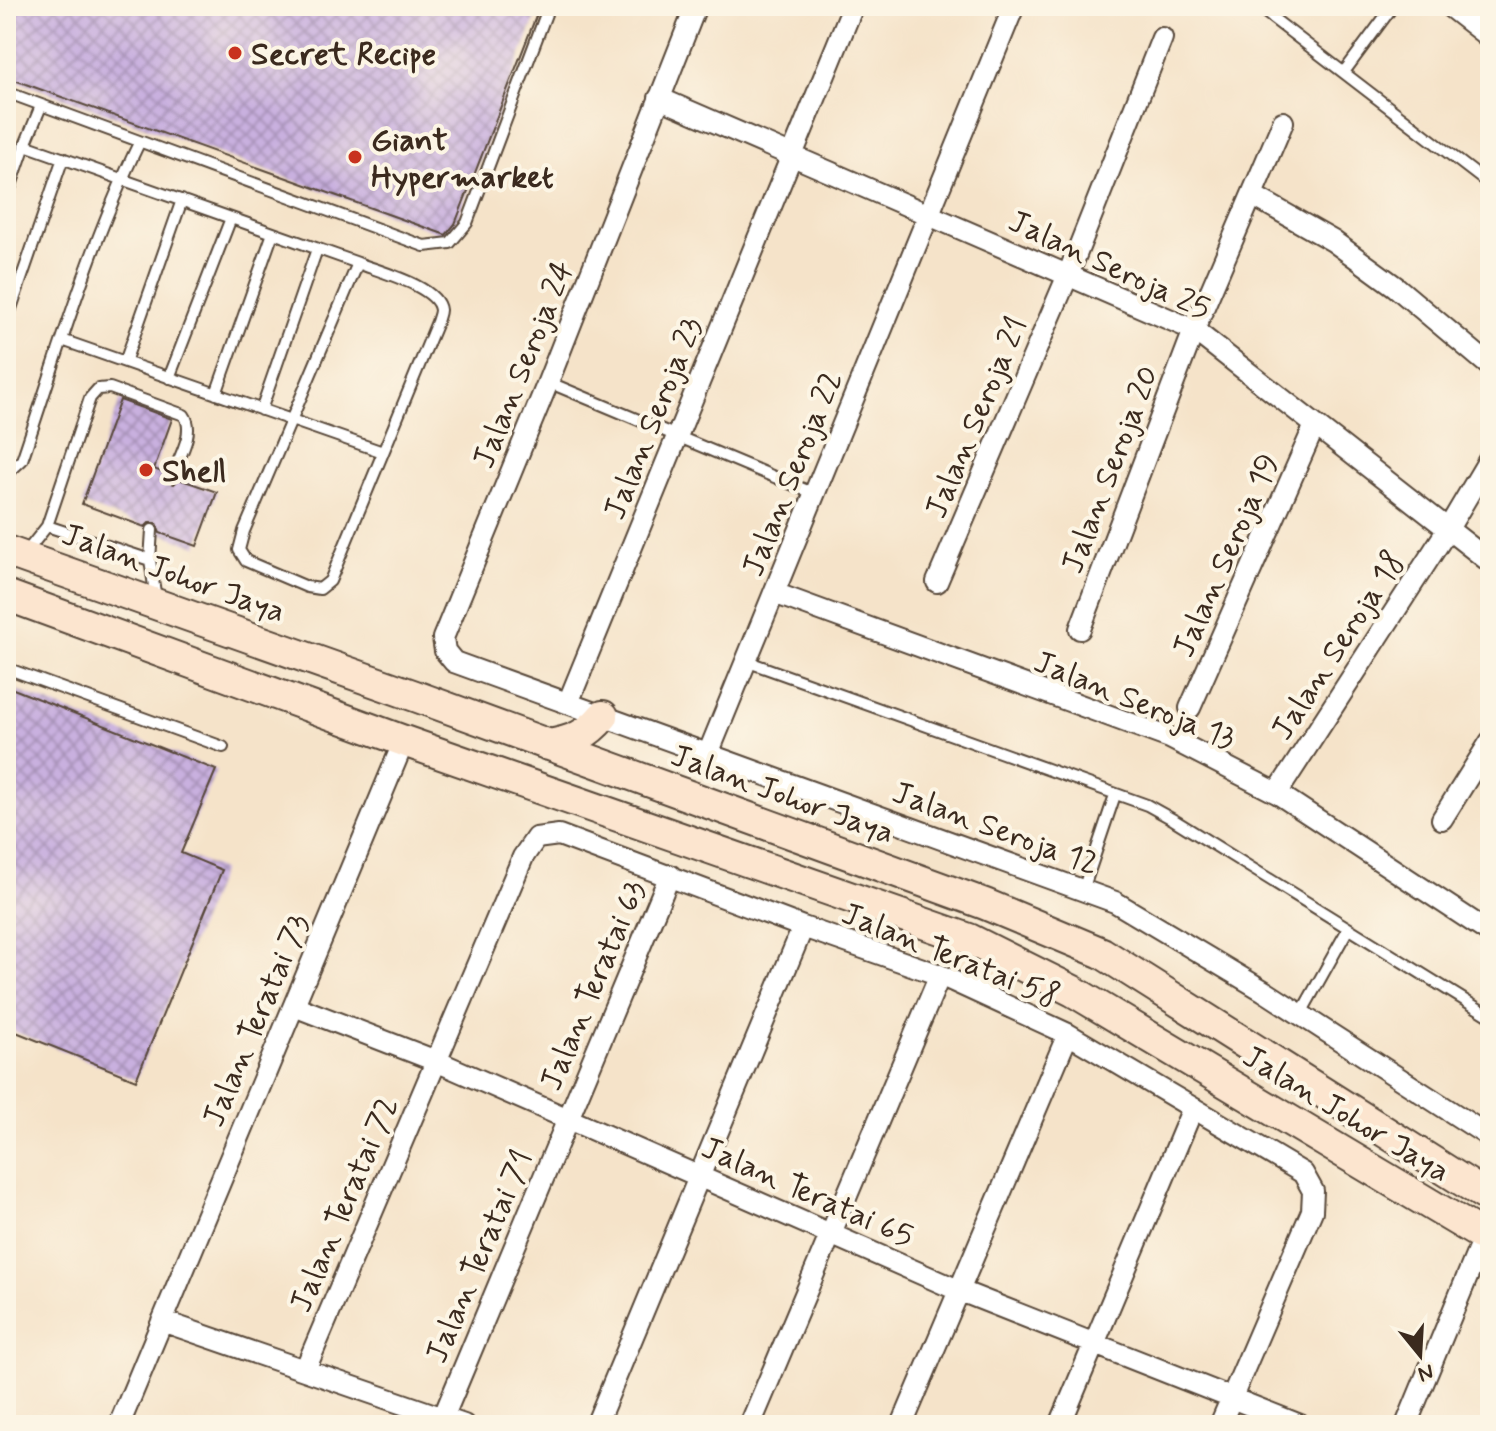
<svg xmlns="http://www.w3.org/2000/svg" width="1496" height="1431" font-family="Mynerve,sans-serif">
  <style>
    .building { fill: url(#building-cross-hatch) }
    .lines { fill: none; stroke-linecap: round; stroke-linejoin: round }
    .service-casing { stroke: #574638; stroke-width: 14 }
    .minor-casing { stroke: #574638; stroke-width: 24 }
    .secondary-casing { stroke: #574638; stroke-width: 34 }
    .service { stroke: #fff; stroke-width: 10 }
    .minor { stroke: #fff; stroke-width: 20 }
    .secondary { stroke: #fce5cf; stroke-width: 30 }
    .poi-dot { fill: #c8321e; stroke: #fcf5e5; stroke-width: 3 }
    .labels { text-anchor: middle; stroke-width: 8; stroke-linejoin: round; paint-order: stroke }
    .poi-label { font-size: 32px; font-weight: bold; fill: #3b2a1e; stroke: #fcf5e5; text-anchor: start }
    .street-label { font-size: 32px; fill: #3b2a1e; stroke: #fcf5e5 }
  </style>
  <defs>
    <pattern id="building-cross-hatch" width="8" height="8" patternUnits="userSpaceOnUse" patternTransform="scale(2)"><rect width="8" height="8" fill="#c9b0df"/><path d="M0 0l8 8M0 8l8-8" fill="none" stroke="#a48fb4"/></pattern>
  </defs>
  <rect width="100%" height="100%" fill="#fcf5e5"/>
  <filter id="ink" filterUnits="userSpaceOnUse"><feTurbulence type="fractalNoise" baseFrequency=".0125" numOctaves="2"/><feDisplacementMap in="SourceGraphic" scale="16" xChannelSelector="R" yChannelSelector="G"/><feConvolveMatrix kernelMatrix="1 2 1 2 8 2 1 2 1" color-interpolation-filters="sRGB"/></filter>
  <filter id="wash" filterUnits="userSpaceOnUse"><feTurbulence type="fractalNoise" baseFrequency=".006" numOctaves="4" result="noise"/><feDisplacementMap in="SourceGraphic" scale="32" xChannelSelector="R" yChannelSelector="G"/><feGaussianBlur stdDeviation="1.8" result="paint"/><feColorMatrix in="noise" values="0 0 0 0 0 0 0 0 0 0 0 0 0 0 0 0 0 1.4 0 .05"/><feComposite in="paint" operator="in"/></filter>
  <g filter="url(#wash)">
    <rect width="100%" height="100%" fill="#f5e3c9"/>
    <g id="blocks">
      <path class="building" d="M6 6H540L455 224 446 235 6 77Z
        M120 400 172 419 154 469 164 473 166 481 174 484 179 479 217 492 197 546 160 533 156 523H149L145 527 82 504Z
        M6 686 216 770 181 853 222 870 136 1080 6 1028Z"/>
    </g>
  </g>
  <g filter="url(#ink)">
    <use href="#blocks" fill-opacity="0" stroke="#574638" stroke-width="2"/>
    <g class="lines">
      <g class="service-casing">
        <path id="service" d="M1257 6 1490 185
          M1344 72 1393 6
          M6 92 424 246 450 243 467 223 549 6
          M25 145 41 106
          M6 200 25 145 358 263C377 271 438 286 440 310 440 314 438 318 437 322L330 581 320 589 307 587 246 561 239 550 244 531 358 263
          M6 323 63 158
          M62 340 383 452
          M125 362 182 200
          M169 378 231 218
          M548 382 815 494
          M216 394 273 233
          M261 410 317 249
          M6 469 11 470 22 460C58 354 90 244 139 143
          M47 526 150 560
          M152 530 150 560 156 599
          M24 555 47 526 90 398 98 389 110 388 184 415C196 432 178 459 172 476
          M746 661 1147 805 1174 820 1490 1016
          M6 668 223 747
          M1083 890 1115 795
          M1300 1015 1348 929"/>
      </g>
      <g class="minor-casing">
        <path id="minor" d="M696 6 548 382 443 638 445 651 454 662 1115 902 1264 991 1490 1137
          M1449 6 1490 38
          M659 98 1194 330 1490 562
          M1252 195 1333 241 1396 287 1490 366
          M937 582 1068 275 1162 38
          M774 593 1170 738 1277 793 1490 933
          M1080 629 1194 330 1283 122
          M568 703 853 6
          M1190 708 1315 425
          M708 754 1014 6
          M1277 793 1448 529 1490 458
          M1442 819 1490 742
          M294 1006 436 1061 958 1290 1300 1425
          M162 1321 464 1425
          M305 1370 523 857 536 838 559 835 803 927 940 975 1068 1034 1303 1173 1313 1191 1312 1211 1220 1425
          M443 1418 670 875
          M119 1425 404 741
          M596 1425 803 927
          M750 1425 940 975
          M902 1425 1068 1034
          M1060 1425 1193 1108
          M1406 1425 1484 1236"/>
      </g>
      <g class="secondary-casing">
        <path id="secondary" d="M6 551 418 697 985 904 1102 953 1490 1198
          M6 595 404 741 969 939 1073 991 1490 1240
          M548 745C573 741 587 735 603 716"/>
      </g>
      <use href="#service" class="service"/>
      <use href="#minor" class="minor"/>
      <use href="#secondary" class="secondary"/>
    </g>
  </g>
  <g class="poi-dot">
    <circle cx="235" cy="53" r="8"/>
    <circle cx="355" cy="157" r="8"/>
    <circle cx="146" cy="470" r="8"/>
  </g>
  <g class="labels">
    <g class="poi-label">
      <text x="251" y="64">Secret Recipe</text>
      <text x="371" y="150">Giant<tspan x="371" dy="37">Hypermarket</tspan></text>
      <text x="162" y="481">Shell</text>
    </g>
    <g class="street-label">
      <text transform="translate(1110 264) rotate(25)" y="11">Jalan Seroja 25</text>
      <text transform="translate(522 364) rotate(-68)" y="11">Jalan Seroja 24</text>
      <text transform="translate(975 417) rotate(-67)" y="11">Jalan Seroja 21</text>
      <text transform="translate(652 418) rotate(-68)" y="11">Jalan Seroja 23</text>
      <text transform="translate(1109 469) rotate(-69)" y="11">Jalan Seroja 20</text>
      <text transform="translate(791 473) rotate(-68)" y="11">Jalan Seroja 22</text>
      <text transform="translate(1225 555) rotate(-66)" y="11">Jalan Seroja 19</text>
      <text transform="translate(174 572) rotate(20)" y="11">Jalan Johor Jaya</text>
      <text transform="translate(1337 645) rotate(-57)" y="11">Jalan Seroja 18</text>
      <text transform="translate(1135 699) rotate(22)" y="11">Jalan Seroja 13</text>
      <text transform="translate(783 793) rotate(20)" y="11">Jalan Johor Jaya</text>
      <text transform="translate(996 827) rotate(20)" y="11">Jalan Seroja 12</text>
      <text transform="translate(951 954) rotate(22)" y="11">Jalan Teratai 58</text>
      <text transform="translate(592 985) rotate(-67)" y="11">Jalan Teratai 63</text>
      <text transform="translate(255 1020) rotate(-67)" y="11">Jalan Teratai 73</text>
      <text transform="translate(1347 1113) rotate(31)" y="11">Jalan Johor Jaya</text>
      <text transform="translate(808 1191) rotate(24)" y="11">Jalan Teratai 65</text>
      <text transform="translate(343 1204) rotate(-67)" y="11">Jalan Teratai 72</text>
      <text transform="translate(478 1256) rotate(-67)" y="11">Jalan Teratai 71</text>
    </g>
  </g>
  <rect width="1496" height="1431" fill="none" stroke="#fcf5e5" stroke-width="32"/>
  <g transform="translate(1420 1355) rotate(162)" stroke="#fcf5e5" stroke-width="6" paint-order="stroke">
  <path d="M0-6L14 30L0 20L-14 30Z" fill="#3b2a1e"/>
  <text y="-12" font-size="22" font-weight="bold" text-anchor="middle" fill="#3b2a1e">N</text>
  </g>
</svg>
